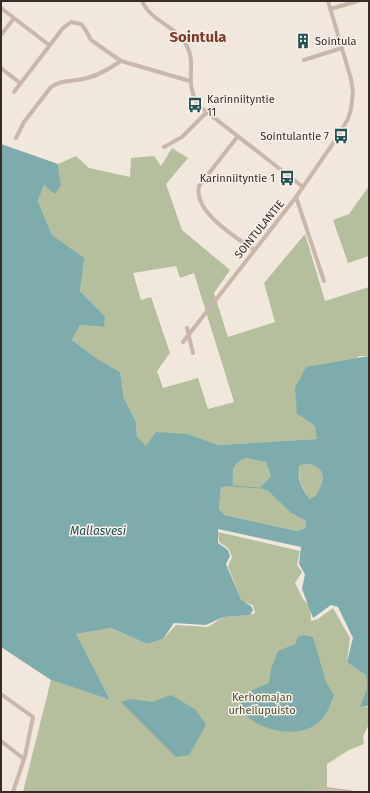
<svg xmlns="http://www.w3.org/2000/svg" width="370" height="793" font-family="'Fira Sans',sans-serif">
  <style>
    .green { fill: #b5bf9e; fill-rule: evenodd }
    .water { fill: #7eabac; fill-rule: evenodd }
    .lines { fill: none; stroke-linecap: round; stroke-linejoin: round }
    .stream { stroke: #7eabac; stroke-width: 1 }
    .minor { stroke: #c8b7aa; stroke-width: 4 }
    .labels { text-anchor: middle; stroke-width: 3; stroke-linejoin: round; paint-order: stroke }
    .poi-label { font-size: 11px; fill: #362d29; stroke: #f9f1ea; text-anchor: start }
    .street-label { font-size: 11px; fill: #362d29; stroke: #f9f1ea }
    .park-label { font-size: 11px; fill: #46532e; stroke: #f9f1ea }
    .water-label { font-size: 12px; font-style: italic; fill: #215355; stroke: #f9f1ea }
    .district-label { font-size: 15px; font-weight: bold; fill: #803a27; stroke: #f9f1ea }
  </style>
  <rect width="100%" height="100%" fill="#f1e7dd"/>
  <path class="green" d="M172 148 188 158 166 184 182 230 230 270 214 293 228 337 275 322 264 283 305 234 325 301 369 287V356H359L297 414 315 426 318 439 218 445 188 434 146 446 137 438 136 422 124 398 120 372 96 358 72 340 80 325 103 327 105 316 80 291 83 258 52 235 38 201 44 185 61 186 58 164 76 156 89 168 130 177 131 158 154 156 161 166ZM176 266 180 278 194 273 234 402 208 409 198 378 163 388 157 371 170 353 151 297 141 300 133 273Z
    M369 186V256L348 263 333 220 349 214Z
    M245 458 266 461 271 476 259 488 268 491 291 513 306 521 305 528 297 531 225 515 219 509 221 487 233 485C233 470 230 466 245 458Z
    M309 464C329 470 323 481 316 497L310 499C302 489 297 478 300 465Z
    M218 532 300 551 297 565 302 572 295 583 303 599 310 606 311 621 318 619 333 608 350 638 347 662 366 674 367 688 361 707H369V724L363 737 364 744 349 750 327 764V792H23L51 680 110 700 75 634 111 628 147 644 163 639 176 625 208 627 223 617 250 615 255 613 253 605 241 601 228 566 232 557 229 549 219 542Z"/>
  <path class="water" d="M1 144 58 164 61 185 55 194 44 185 38 201 52 235 84 258 80 291 105 316 104 327 80 325 72 340 96 358 120 372 124 398 136 422 137 437 146 446 156 432 188 434 218 445 317 439 315 426 297 414 295 388 306 367 369 356V706L360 707 367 688 366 675 347 662 353 638 338 607 331 605 313 618 302 589 305 574 299 564 301 547 218 529V543L228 550 230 556 226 564 241 600 251 606 253 610 250 615 223 617 206 625 174 623 163 639 147 644 111 628 76 634 110 700 51 680 1 647ZM246 458 266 462 271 476 259 488 268 491 291 513 306 521 305 528 297 531 225 515 219 509 221 487 233 486C233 470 230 465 246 458ZM309 464C329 470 323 481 316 496L310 499C302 490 296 477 300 465Z
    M304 635 313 637 326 682 334 695C330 705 327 715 319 722 301 739 261 732 245 714 243 712 242 706 241 702L250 691 269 683 271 669 278 651 295 644 298 637Z
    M171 695 196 710 206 725 189 755 176 757 121 702 130 699 152 702Z"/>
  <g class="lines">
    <path class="stream" d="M233 486 259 488"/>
    <path class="minor" d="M142 1C151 22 177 26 187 46 197 65 183 82 199 106L303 187
      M1 8 49 45
      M330 9 358 1
      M1 35 14 18
      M304 60 342 48
      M1 68 20 83
      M14 92 63 28 71 22 81 24 85 29 91 40 121 61
      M238 136 199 186C193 212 236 237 254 250
      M16 138 24 122 51 87C62 79 75 82 87 78 100 75 110 68 121 61L190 81
      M164 147 182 137 207 112
      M296 197 324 281
      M187 328 193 353
      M183 342 296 197 334 142 348 119 351 109 353 92 351 79 328 1
      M1 694 33 717 25 756 13 792
      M1 741 24 759
      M311 791 327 789 351 792"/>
  </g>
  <defs>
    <g id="building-bare" transform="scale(1.2)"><path d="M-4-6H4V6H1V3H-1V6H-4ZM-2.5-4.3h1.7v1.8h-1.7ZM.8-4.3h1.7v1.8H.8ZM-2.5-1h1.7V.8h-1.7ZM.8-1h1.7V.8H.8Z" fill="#215355" stroke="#f9f1ea" stroke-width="2.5" paint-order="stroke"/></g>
    <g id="bus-bare" transform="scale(1.2)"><path d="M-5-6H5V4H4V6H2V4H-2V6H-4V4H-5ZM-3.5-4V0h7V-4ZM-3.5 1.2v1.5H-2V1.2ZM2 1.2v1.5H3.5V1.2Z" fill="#215355" stroke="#f9f1ea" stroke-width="2.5" paint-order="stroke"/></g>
  </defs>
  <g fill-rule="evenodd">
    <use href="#building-bare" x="303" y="41"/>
    <use href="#bus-bare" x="195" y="105"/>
    <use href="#bus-bare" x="341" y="136"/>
    <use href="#bus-bare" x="287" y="178"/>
  </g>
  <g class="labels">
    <g class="poi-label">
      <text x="315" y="45">Sointula</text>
      <text x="207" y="103">Karinniityntie<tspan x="207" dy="13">11</tspan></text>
      <text x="329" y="140" text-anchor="end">Sointulantie 7</text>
      <text x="275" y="182" text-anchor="end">Karinniityntie 1</text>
    </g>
    <g class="street-label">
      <text transform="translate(259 229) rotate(-51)" y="4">SOINTULANTIE</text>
    </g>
    <g class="park-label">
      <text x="262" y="701">Kerhomajan<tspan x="262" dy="13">urheilupuisto</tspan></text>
    </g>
    <g class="water-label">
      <text x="98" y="535">Mallasvesi</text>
    </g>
    <g class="district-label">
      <text x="198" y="42">Sointula</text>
    </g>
  </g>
  <rect width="370" height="793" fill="none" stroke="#362d29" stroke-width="4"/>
</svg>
